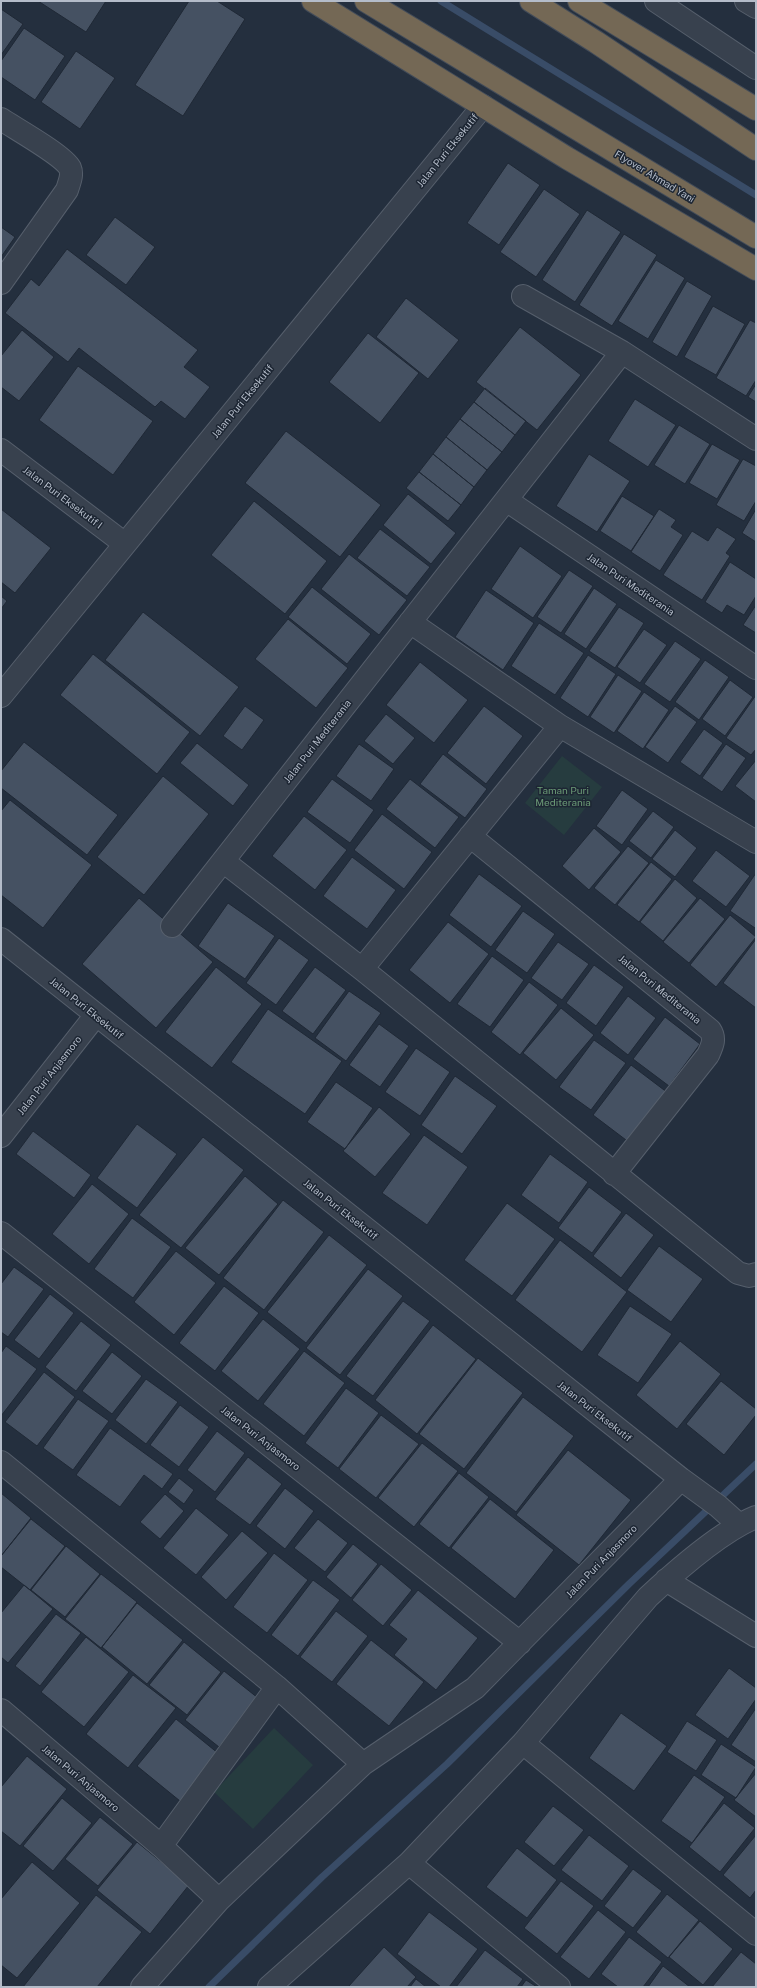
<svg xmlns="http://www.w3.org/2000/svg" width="757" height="1988" font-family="'Public Sans',sans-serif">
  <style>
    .green { fill: #263c3f }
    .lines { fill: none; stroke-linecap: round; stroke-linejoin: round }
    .stream { stroke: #394c67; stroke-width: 7 }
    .building { fill: #455162; stroke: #1f2835 }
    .minor-casing { stroke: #565f6c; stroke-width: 24 }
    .highway-casing { stroke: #434c59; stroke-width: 24 }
    .minor { stroke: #38414e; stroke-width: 22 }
    .highway { stroke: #746855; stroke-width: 22 }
    .labels { text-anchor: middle; stroke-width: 3; stroke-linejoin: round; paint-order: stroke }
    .street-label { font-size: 10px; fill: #b4bcc9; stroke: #1d2633 }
    .park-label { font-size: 10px; fill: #6b9a76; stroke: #1d2633 }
  </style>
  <rect width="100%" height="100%" fill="#242f3e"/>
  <path class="green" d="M562 756 602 787 564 835 525 803Z
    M274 1728 313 1765 253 1829 214 1792Z"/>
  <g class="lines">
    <path class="stream" d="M441 1 756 195
      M209 1987 322 1877 447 1764 629 1584 756 1464"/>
  </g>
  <path class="building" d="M38 1H106L86 32Z
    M189 1H217L245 19 183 116 135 85Z
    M1 9 23 24 1 55Z
    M24 28 65 56 35 100 1 77V61Z
    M76 51 115 78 80 129 41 102Z
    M508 163 540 185 499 245 467 223Z
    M544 189 580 214 536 277 500 252Z
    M587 210 621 232 575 302 542 280Z
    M115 217 155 247 126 285 86 255Z
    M1 227 15 237 1 257Z
    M624 234 657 255 612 326 579 305Z
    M67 249 198 350 184 367 210 387 185 419 161 401 155 407 79 348 68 362 5 313 31 279 39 286Z
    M656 260 685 278 648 339 618 321Z
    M687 281 712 296 677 357 652 342Z
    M406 298 459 340 428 379 376 337Z
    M713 306 745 324 716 375 684 357Z
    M750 320 756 323V380L746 396 716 378Z
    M520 327 581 375 537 430 476 382Z
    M22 330 54 357 19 401 1 387V356Z
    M368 333 419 373 380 423 329 382Z
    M78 366 153 421 113 475 39 420Z
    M756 384V402L748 397Z
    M485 388 526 421 515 435 474 402Z
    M635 399 676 425 648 467 608 441Z
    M474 402 515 435 502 452 460 419Z
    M460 419 502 452 487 470 446 437Z
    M679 425 710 444 685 484 654 465Z
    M286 431 381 505 340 557 245 483Z
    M446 437 487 470 474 487 433 454Z
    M712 444 740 460 717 499 689 483Z
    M433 454 474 487 461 505 419 472Z
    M589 454 630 481 597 532 556 506Z
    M743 459 756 466V501L744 521 716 505Z
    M419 472 461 505 448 521 406 488Z
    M408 494 456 533 431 564 383 525Z
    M622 496 654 516 631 551 600 531Z
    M254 501 327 561 285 614 211 555Z
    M1 509 51 548 15 593 1 582Z
    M659 509 676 520 671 527 683 535 660 571 631 552Z
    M756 509V542L742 533Z
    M717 527 736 539 726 553 730 556 702 600 663 575 692 531 708 541Z
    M380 529 430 567 407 596 357 558Z
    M520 546 562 576 533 618 491 589Z
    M349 554 407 600 379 635 321 589Z
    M730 562 756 579V596L744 615 727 605 722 613 705 602Z
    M569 570 593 586 561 633 537 617Z
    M312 587 371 634 347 664 288 617Z
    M594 588 617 604 586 649 564 634Z
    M486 590 534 623 503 670 455 637Z
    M1 596 7 601 1 609Z
    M756 605V633L743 625Z
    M619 607 644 623 615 668 589 651Z
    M143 612 239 687 200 736 105 660Z
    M288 619 348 668 316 708 255 659Z
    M539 623 584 653 555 695 511 666Z
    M644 629 667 645 640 683 617 667Z
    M675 641 701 659 670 702 644 684Z
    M93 654 190 732 157 774 60 695Z
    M588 655 616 674 588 717 560 698Z
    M705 660 729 677 699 720 675 702Z
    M420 662 468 700 434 743 386 705Z
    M618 675 642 691 614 733 590 717Z
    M730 680 753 697 725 736 702 719Z
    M644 692 669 710 643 749 617 731Z
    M756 695V749L751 755 726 738Z
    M245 706 264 720 242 750 223 736Z
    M484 706 523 736 486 784 447 753Z
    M675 706 697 722 668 763 645 747Z
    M386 714 415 738 393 764 364 741Z
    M704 729 723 743 700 776 680 762Z
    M24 742 118 815 87 855 1 788V771Z
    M197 743 249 785 233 806 180 763Z
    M359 744 394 769 371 801 336 776Z
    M726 744 746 758 722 792 702 778Z
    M443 754 487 789 465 818 420 784Z
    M756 760V802L735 786Z
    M163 776 209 814 144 895 97 857Z
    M332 779 374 810 350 843 307 812Z
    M410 779 459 817 435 848 386 809Z
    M622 790 648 809 622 845 596 826Z
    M10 800 92 865 43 928 1 895V811Z
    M653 811 674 827 651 858 629 841Z
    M382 814 432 852 404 889 354 850Z
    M304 816 347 850 315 890 272 856Z
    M594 828 621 852 589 890 562 866Z
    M675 830 697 848 675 877 652 859Z
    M628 846 649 863 615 905 594 888Z
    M716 850 750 876 726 907 692 881Z
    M352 857 396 890 367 929 323 896Z
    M651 862 672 879 639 922 617 905Z
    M756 873V927L755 928 730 911Z
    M479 874 522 906 491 947 449 915Z
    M675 879 697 898 663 941 640 922Z
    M139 898 213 962 156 1028 82 964Z
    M700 898 725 919 689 963 663 942Z
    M228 903 275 936 245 979 198 946Z
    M523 911 555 934 527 973 495 950Z
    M730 915 756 937 716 987 690 965Z
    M448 922 489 954 450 1003 409 970Z
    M279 938 309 960 276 1005 246 983Z
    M756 939V1008L723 983Z
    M558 942 589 964 562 1000 531 978Z
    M492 956 524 980 490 1027 457 1004Z
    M594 965 624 987 596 1026 566 1003Z
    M216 967 262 1004 212 1068 165 1032Z
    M315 967 346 990 313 1034 282 1011Z
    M529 982 558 1005 520 1055 491 1032Z
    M349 991 381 1013 346 1061 315 1038Z
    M628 996 656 1018 628 1055 600 1033Z
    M561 1008 594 1035 556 1080 523 1053Z
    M268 1009 342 1061 305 1114 231 1062Z
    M665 1017 700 1044 669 1086 633 1059Z
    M379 1024 409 1046 380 1087 349 1065Z
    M594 1040 626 1063 591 1110 559 1087Z
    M416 1048 450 1072 420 1116 385 1092Z
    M631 1065 668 1093 630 1143 593 1115Z
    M455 1076 497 1106 462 1154 421 1125Z
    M336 1082 373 1108 345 1149 307 1122Z
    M379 1107 411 1134 375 1177 343 1151Z
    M137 1124 177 1154 137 1208 97 1178Z
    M33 1131 91 1175 74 1198 16 1154Z
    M424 1135 468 1167 427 1225 382 1193Z
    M203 1137 244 1170 181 1248 139 1215Z
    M550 1154 588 1182 559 1223 521 1195Z
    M245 1176 278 1204 219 1275 185 1248Z
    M92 1184 129 1214 89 1264 52 1234Z
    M589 1187 622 1212 592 1253 558 1228Z
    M283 1200 324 1232 264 1310 223 1278Z
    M507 1203 555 1239 512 1296 464 1260Z
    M626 1213 654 1235 621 1278 593 1256Z
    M132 1218 171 1247 133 1298 94 1269Z
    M329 1235 367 1265 306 1343 267 1312Z
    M560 1240 627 1292 582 1352 515 1300Z
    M659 1246 703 1279 671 1322 627 1290Z
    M176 1251 216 1283 174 1335 134 1302Z
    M14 1267 44 1289 8 1337 1 1332V1284Z
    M368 1269 403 1296 340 1375 306 1348Z
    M224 1286 259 1313 215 1371 179 1343Z
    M50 1294 74 1313 39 1359 14 1340Z
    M403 1301 430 1321 373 1396 346 1376Z
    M630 1306 672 1334 638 1383 597 1355Z
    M263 1319 300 1349 258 1401 221 1371Z
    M81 1321 111 1345 76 1391 45 1367Z
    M433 1325 476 1359 417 1434 375 1400Z
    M680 1341 721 1374 677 1429 636 1395Z
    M6 1346 37 1369 1 1416V1353Z
    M304 1351 345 1383 304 1436 263 1404Z
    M112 1352 142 1376 112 1414 82 1391Z
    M478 1358 523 1393 464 1469 419 1434Z
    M44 1372 75 1397 37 1446 5 1422Z
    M146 1379 178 1402 146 1444 115 1420Z
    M721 1381 756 1409V1415L724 1455 686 1424Z
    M346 1388 379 1413 338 1468 305 1443Z
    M523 1397 574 1436 516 1512 466 1473Z
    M78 1399 109 1421 73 1470 43 1448Z
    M180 1405 209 1427 179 1467 150 1445Z
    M381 1415 419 1444 376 1498 339 1469Z
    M110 1428 173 1474 162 1489 144 1475 120 1507 76 1475Z
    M217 1431 245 1453 215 1492 187 1470Z
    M422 1443 458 1471 414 1527 378 1498Z
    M568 1450 631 1500 579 1565 516 1515Z
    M248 1457 282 1484 250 1525 215 1499Z
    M459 1473 489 1497 449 1548 419 1524Z
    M179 1478 194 1490 184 1504 168 1492Z
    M285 1488 314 1511 285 1549 256 1526Z
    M1 1493 31 1518 1 1556Z
    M165 1494 184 1511 160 1539 140 1522Z
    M490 1499 554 1550 515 1599 451 1548Z
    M196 1508 229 1535 196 1575 163 1548Z
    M31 1519 65 1546 30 1590 1 1567V1556Z
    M318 1519 348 1543 325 1572 294 1548Z
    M242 1531 268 1553 226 1600 201 1577Z
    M353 1544 378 1564 351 1598 326 1577Z
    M66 1546 100 1574 65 1617 31 1590Z
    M274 1553 308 1580 267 1633 233 1607Z
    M381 1564 412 1590 383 1626 352 1600Z
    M101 1574 137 1602 101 1648 65 1619Z
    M313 1580 340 1600 298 1656 271 1635Z
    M24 1585 53 1609 8 1663 1 1657V1613Z
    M418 1590 478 1638 436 1690 394 1655 407 1639 389 1625Z
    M137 1603 183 1640 147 1684 102 1647Z
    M336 1611 368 1636 332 1682 300 1657Z
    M56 1614 81 1633 40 1686 15 1666Z
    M86 1637 129 1672 84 1727 41 1692Z
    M371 1640 424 1682 389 1726 336 1684Z
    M184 1642 221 1672 187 1715 149 1685Z
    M729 1668 756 1688V1699L728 1739 695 1715Z
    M224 1671 258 1698 219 1747 185 1720Z
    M133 1675 176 1708 128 1768 86 1734Z
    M756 1708V1762L731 1745Z
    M621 1713 667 1746 634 1791 589 1758Z
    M176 1719 219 1754 180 1801 137 1766Z
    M687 1721 717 1740 696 1771 667 1752Z
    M721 1744 756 1767 736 1798 701 1775Z
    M27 1756 67 1789 20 1846 1 1831V1787Z
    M756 1773V1817L734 1800Z
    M694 1775 725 1797 692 1843 661 1821Z
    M62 1798 92 1823 53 1871 23 1846Z
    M724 1803 755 1828 720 1872 689 1847Z
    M553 1806 584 1830 554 1866 524 1842Z
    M100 1817 133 1844 98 1886 65 1859Z
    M589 1835 629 1866 602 1901 561 1870Z
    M756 1835V1890L750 1898 723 1875Z
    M137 1842 189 1885 150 1934 97 1890Z
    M517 1848 557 1880 527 1918 486 1887Z
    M32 1862 80 1903 17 1978 1 1965V1899Z
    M633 1869 662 1891 633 1928 604 1906Z
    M561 1881 594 1906 557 1954 524 1928Z
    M667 1894 699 1920 668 1958 636 1932Z
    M96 1895 142 1932 97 1987H23Z
    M598 1910 626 1932 589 1979 560 1957Z
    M429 1912 478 1949 449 1987H441L397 1954Z
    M700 1921 733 1949 703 1985 669 1957Z
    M629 1937 662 1962 643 1987H618L601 1974Z
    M384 1947 416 1977 407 1987H351L349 1986Z
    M485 1950 523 1979 517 1987H456Z
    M741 1952 756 1964V1987H712Z
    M663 1966 690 1987H648Z
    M416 1979 426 1987H410Z
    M526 1980 537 1987H521Z"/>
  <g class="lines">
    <g class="minor-casing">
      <path id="minor" d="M656 1 756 68
        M746 1 756 7
        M1 119C16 129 63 155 70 168 73 175 69 183 67 190L1 283
        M523 296 622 352 756 439
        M1 450 125 544
        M506 500 756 668
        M410 622 560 726 756 842
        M1 696 483 106
        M470 836 710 1030C716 1039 712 1046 708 1055L614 1174
        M223 861 362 969 738 1273 749 1276 756 1274
        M172 926 622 352
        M1 939 681 1479 718 1506 738 1524
        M362 969 560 726
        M1 1136 96 1015
        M1 1233 520 1643
        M1 1462 277 1687 363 1764
        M666 1580 756 1636
        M1 1710 161 1846 219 1900
        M523 1743 756 1934
        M161 1846 277 1687
        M409 1863 559 1987
        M142 1987 219 1900 363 1764 475 1688 681 1479
        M269 1987 409 1863 523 1743 648 1597C676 1571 721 1531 756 1517"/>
    </g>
    <g class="highway-casing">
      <path id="highway" d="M313 1 567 158 756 269
        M366 1 756 237
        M531 1 596 42 756 149
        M579 1 756 109"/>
    </g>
    <use href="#minor" class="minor"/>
    <use href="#highway" class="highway"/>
  </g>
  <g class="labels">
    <g class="street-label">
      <text transform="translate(447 150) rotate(-51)" y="4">Jalan Puri Eksekutif</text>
      <text transform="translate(655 176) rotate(31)" y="4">Flyover Ahmad Yani</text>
      <text transform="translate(242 401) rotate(-51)" y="4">Jalan Puri Eksekutif</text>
      <text transform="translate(63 497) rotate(37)" y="4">Jalan Puri Eksekutif I</text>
      <text transform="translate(631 584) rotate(34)" y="4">Jalan Puri Mediterania</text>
      <text transform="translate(317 741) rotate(-52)" y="4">Jalan Puri Mediterania</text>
      <text transform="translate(660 989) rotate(39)" y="4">Jalan Puri Mediterania</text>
      <text transform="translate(87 1008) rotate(39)" y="4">Jalan Puri Eksekutif</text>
      <text transform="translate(49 1075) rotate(-52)" y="4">Jalan Puri Anjasmoro</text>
      <text transform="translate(341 1209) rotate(38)" y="4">Jalan Puri Eksekutif</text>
      <text transform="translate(595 1411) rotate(38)" y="4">Jalan Puri Eksekutif</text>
      <text transform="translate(261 1438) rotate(38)" y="4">Jalan Puri Anjasmoro</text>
      <text transform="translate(601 1561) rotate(-46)" y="4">Jalan Puri Anjasmoro</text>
      <text transform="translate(81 1778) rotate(40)" y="4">Jalan Puri Anjasmoro</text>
    </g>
    <g class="park-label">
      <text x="563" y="794">Taman Puri<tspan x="563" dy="12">Mediterania</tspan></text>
    </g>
  </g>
  <rect width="757" height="1988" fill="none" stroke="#b4bcc9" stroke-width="4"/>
</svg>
